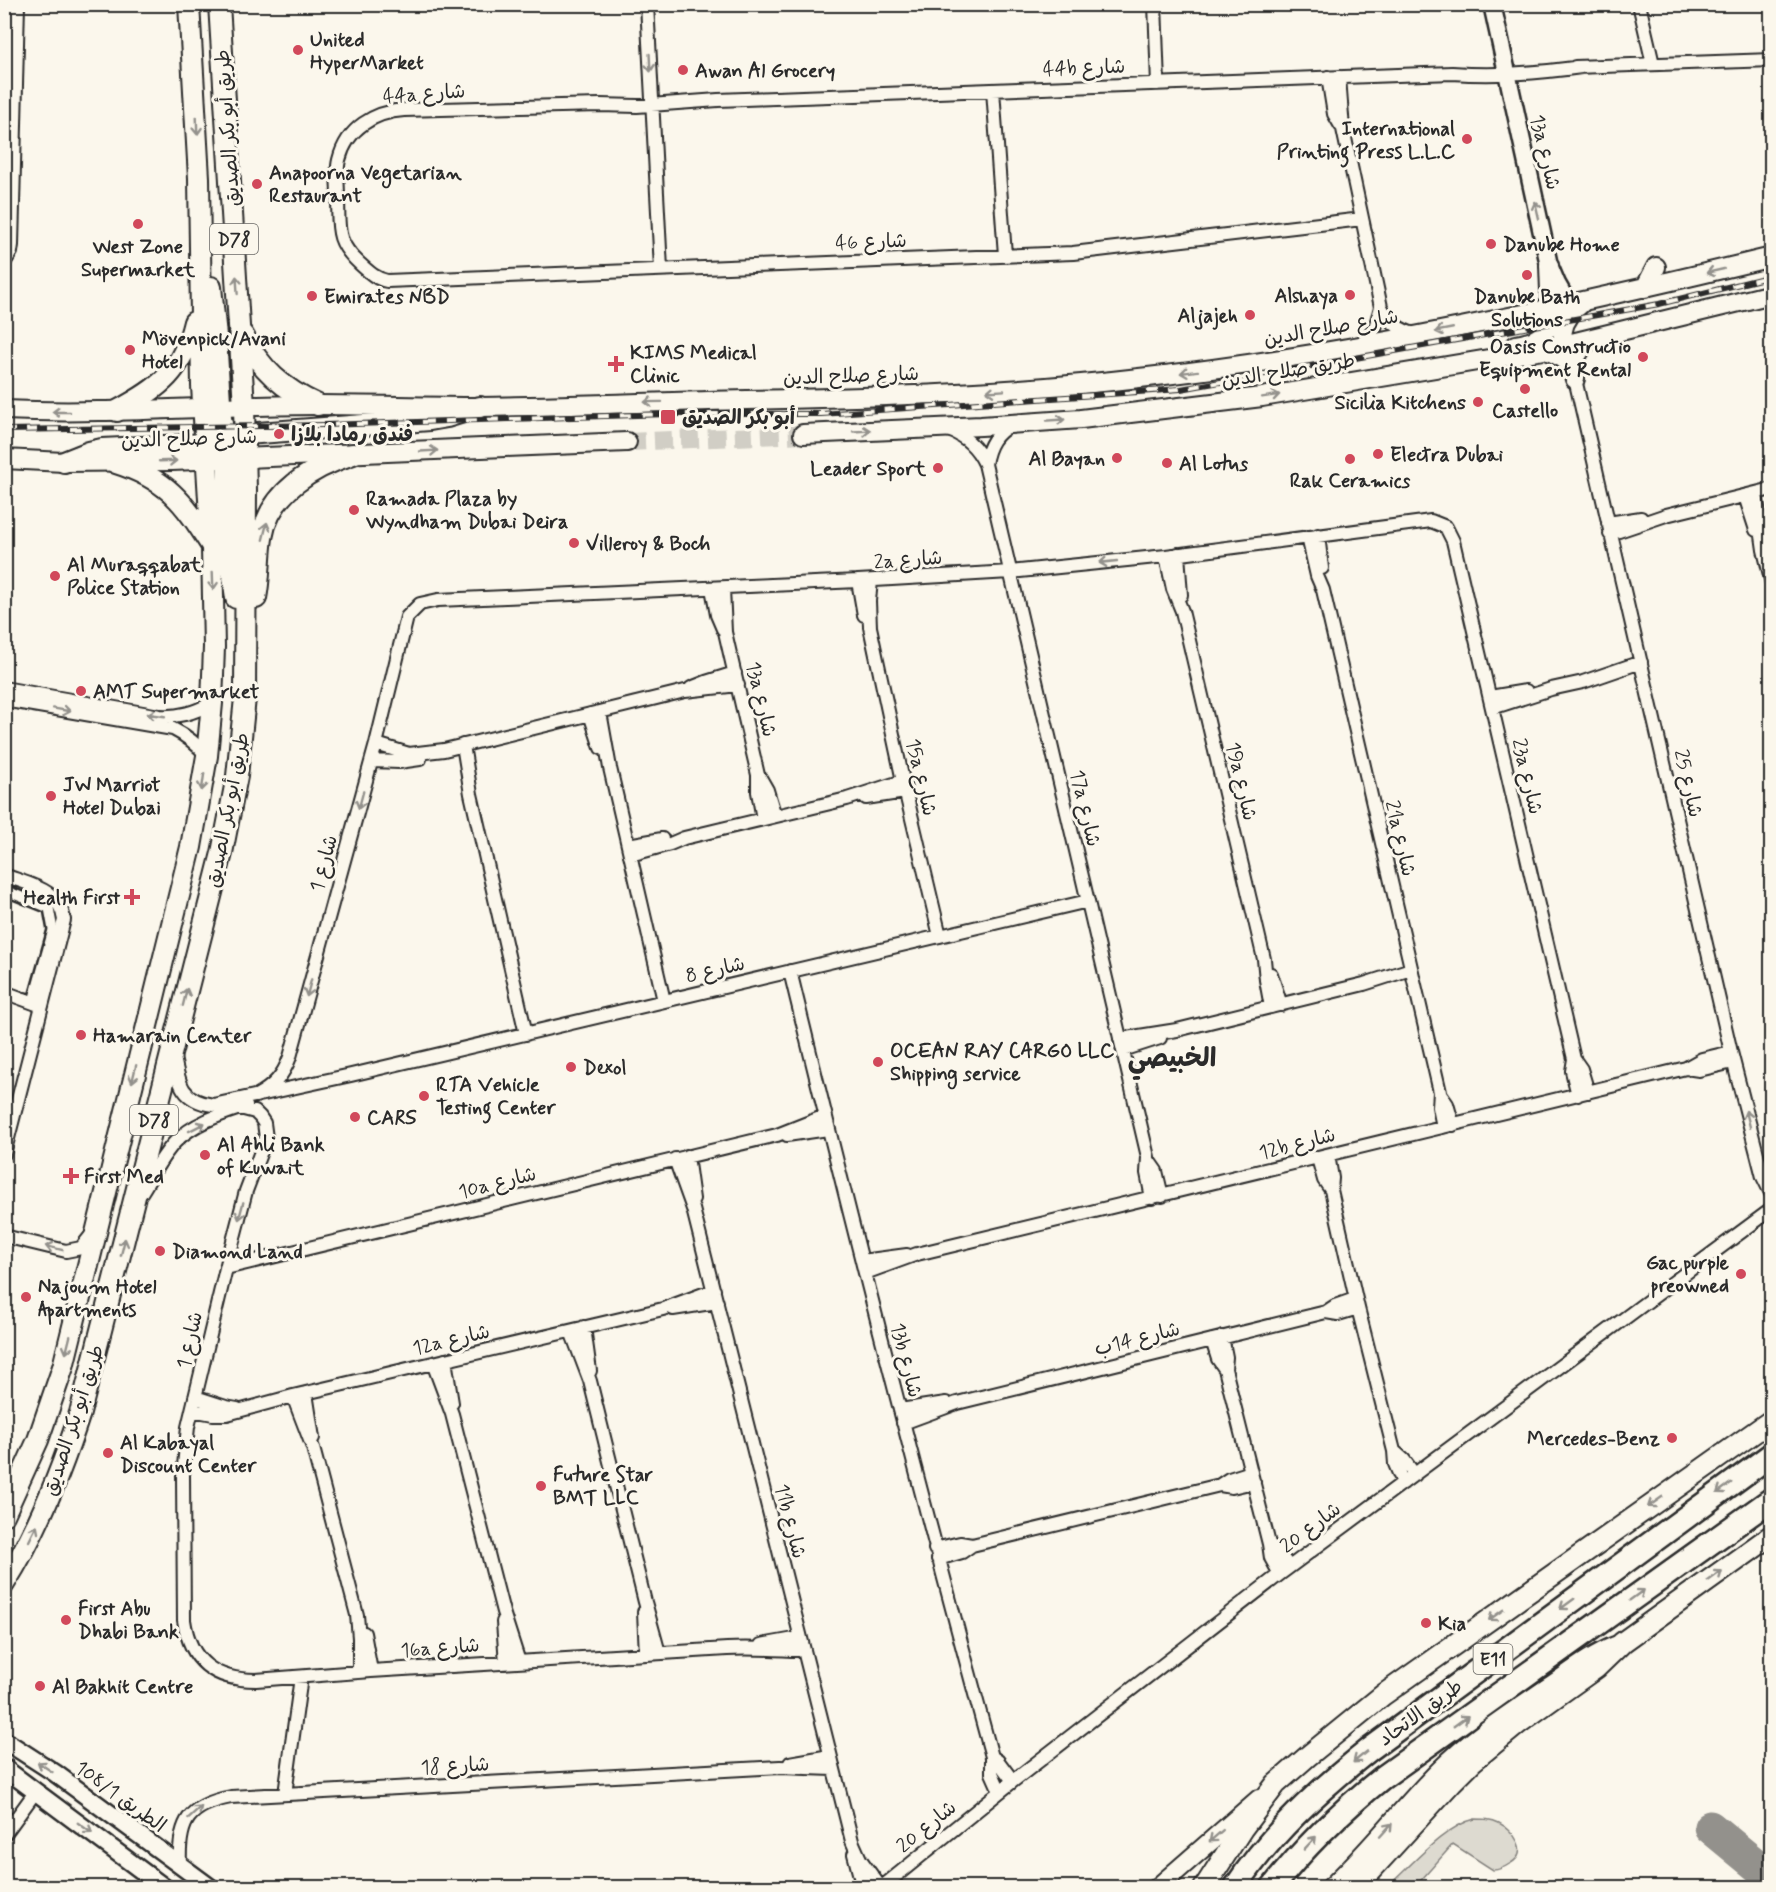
<svg xmlns="http://www.w3.org/2000/svg" width="1776" height="1892" font-family="Mynerve,'Playpen Sans Arabic',sans-serif">
  <style>
    .green { fill: #dddad0; stroke: #84827e; stroke-width: 1.5 }
    .lines { fill: none; stroke-linecap: round; stroke-linejoin: round }
    .taxiway { stroke: #93918c; stroke-width: 33 }
    .secondary-tunnel { stroke: #d1cec5; stroke-width: 18; stroke-dasharray: 18 9; stroke-linecap: butt }
    .pedestrian-casing { stroke: #2b2b2b; stroke-width: 14 }
    .minor-casing { stroke: #2b2b2b; stroke-width: 16 }
    .tertiary-casing { stroke: #2b2b2b; stroke-width: 21 }
    .secondary-casing { stroke: #2b2b2b; stroke-width: 22 }
    .primary-casing { stroke: #2b2b2b; stroke-width: 24 }
    .motorway-casing { stroke: #2b2b2b; stroke-width: 27 }
    .pedestrian { stroke: #fbf7ec; stroke-width: 9 }
    .minor { stroke: #fbf7ec; stroke-width: 12 }
    .tertiary { stroke: #fbf7ec; stroke-width: 16 }
    .secondary { stroke: #fbf7ec; stroke-width: 18 }
    .primary { stroke: #fbf7ec; stroke-width: 20 }
    .motorway { stroke: #fbf7ec; stroke-width: 22 }
    .rail-casing { stroke: #2b2b2b; stroke-width: 6 }
    .rail { stroke: #fbf7ec; stroke-width: 4; stroke-dasharray: 11; stroke-linecap: butt }
    .oneway { stroke: #93918c }
    .poi-dot { fill: #d1495b; stroke: #fbf7ec; stroke-width: 2 }
    .labels { text-anchor: middle; stroke-width: 6; stroke-linejoin: round; paint-order: stroke }
    .shield { fill: #fbf7ec; stroke: #696865; stroke-width: 1.5 }
    .shield-label { font-size: 18px; font-weight: bold; fill: #2b2b2b }
    .poi-label { font-size: 20px; font-weight: bold; fill: #2b2b2b; stroke: #fbf7ec; text-anchor: start }
    .street-label { font-size: 20px; fill: #2b2b2b; stroke: #fbf7ec }
    .district-label { font-size: 26px; font-weight: bold; fill: #2b2b2b; stroke: #fbf7ec }
  </style>
  <rect width="100%" height="100%" fill="#fbf7ec"/>
  <filter id="ink" filterUnits="userSpaceOnUse"><feTurbulence type="fractalNoise" baseFrequency=".0167" numOctaves="2"/><feDisplacementMap in="SourceGraphic" scale="12" xChannelSelector="R" yChannelSelector="G"/><feConvolveMatrix kernelMatrix="1 2 1 2 8 2 1 2 1" color-interpolation-filters="sRGB"/></filter>
  <g filter="url(#ink)">
    <path class="green" d="M1475 1819C1484 1819 1491 1819 1499 1823 1513 1830 1530 1852 1511 1863 1505 1867 1500 1870 1493 1870L1453 1844 1415 1887H1387C1411 1866 1444 1826 1475 1819Z"/>
    <g class="lines">
      <path class="taxiway" d="M1710 1827 1772 1878"/>
      <path class="secondary-tunnel" d="M627 442 803 434"/>
      <g class="pedestrian-casing">
        <path id="pedestrian" d="M4 890 49 908 53 930 34 998 30 1000 25 998"/>
      </g>
      <g class="minor-casing">
        <path id="minor" d="M647 4 661 269
          M1155 4 1158 84
          M1639 4 1653 64
          M4 41H17
          M1575 67 1772 60
          M1328 77 1334 114 1341 126
          M1339 77 1343 129 1381 307C1389 321 1398 330 1415 334
          M993 90 1005 255
          M1362 219 1073 253 387 281C376 279 369 272 360 264 335 241 339 229 338 197 338 185 336 172 339 160 347 128 374 112 404 110L600 105 637 106 718 100 1452 73C1494 76 1539 73 1581 67
          M4 263 11 252 12 245 18 4
          M1360 345 1375 328 1381 307
          M1541 352C1557 356 1567 364 1575 379L1731 1052 1763 1177 1772 1195
          M1575 374C1576 360 1583 348 1596 339
          M948 430C966 436 977 447 985 464L1148 1157 1147 1173 1152 1198
          M985 464C988 446 995 433 1011 425
          M1756 493 1764 550 1772 584
          M1745 496 1756 530
          M1608 523 1641 518
          M1610 534 1666 515 1772 489
          M1318 535 1322 568
          M1308 537 1317 576 1323 590 1440 1092 1439 1107 1443 1127
          M1178 554 1181 595
          M1166 556 1173 589 1182 611 1264 959 1266 980 1271 1007
          M858 581 864 615
          M871 581 869 601 870 627 903 781 940 936
          M712 588 717 615 723 629
          M723 588 725 632 758 775V792L763 819
          M4 688 160 716C179 717 194 713 212 703
          M691 688 706 682 735 673
          M1490 697 1526 691
          M4 700 173 729C187 736 197 744 207 756
          M1492 708 1551 689 1583 682 1641 662
          M600 712 610 768 664 1001
          M590 714 601 748
          M376 744 409 754 444 750 685 691 738 685
          M463 745 471 794 526 1034
          M372 761 399 762 420 759
          M759 776 767 790 775 816
          M866 798 905 792
          M628 845 662 839
          M630 855 670 844 684 838 847 799 903 781
          M4 875C30 885 60 889 64 920L4 1154
          M790 971C854 1234 921 1496 992 1757V1773L1000 1791
          M1271 974 1281 1005
          M4 992 42 1006
          M1120 1039 1177 1030 1364 984 1411 969
          M1123 1050 1160 1038
          M174 1057C179 1084 182 1101 213 1105L351 1075 1088 901
          M1574 1059 1581 1069 1588 1092
          M1686 1068 1702 1059 1731 1052
          M1440 1094 1447 1104 1453 1125
          M256 1096C274 1086 283 1076 290 1057L376 744 407 617 420 604 438 600 858 581 1010 572 1166 556 1431 521 1446 527 1453 541 1574 1059 1572 1071 1578 1095
          M240 1108 255 1112 260 1117 264 1123 266 1138 246 1191 226 1268 188 1427 183 1475 184 1620C190 1662 215 1680 256 1680L371 1671 727 1649C752 1647 778 1650 803 1650
          M787 1135 828 1129
          M1328 1155 1332 1178 1331 1190
          M687 1156 693 1199
          M1318 1158 1324 1180 1331 1190 1358 1308 1394 1451 1395 1464 1403 1483
          M675 1159 693 1209 852 1841 860 1859 881 1888 1013 1781 1280 1574 1772 1209
          M1149 1161 1156 1171 1162 1196
          M141 1193C152 1176 161 1157 175 1142 193 1123 222 1114 246 1106
          M4 1236 66 1251 81 1248 93 1233
          M862 1261 907 1255
          M226 1268 777 1135 825 1116
          M865 1273 917 1254 1686 1068 1699 1070 1733 1062
          M673 1309 717 1302
          M1326 1312 1335 1306 1355 1299
          M584 1327 590 1371
          M571 1331 590 1381 645 1602 659 1653
          M1222 1337 1226 1357 1225 1369
          M1212 1340 1218 1359 1225 1369 1269 1544 1271 1558 1280 1574
          M445 1360 452 1403
          M433 1363 452 1414 503 1612 519 1662
          M306 1393 313 1438
          M293 1396 313 1448 357 1615 359 1638V1672
          M195 1397 226 1407 237 1409
          M192 1410 213 1414H227L293 1396 663 1309 714 1290
          M900 1410 946 1403
          M903 1423 957 1403 1326 1312 1338 1314 1358 1308
          M1394 1451 1404 1460 1415 1475
          M1220 1485 1229 1479 1251 1472
          M1269 1544 1279 1553 1289 1567
          M935 1549 960 1543 972 1545 1220 1485 1232 1487 1254 1482
          M938 1559 962 1552 972 1545
          M644 1612 646 1654
          M503 1622 506 1663
          M364 1633 371 1671
          M761 1645 800 1638
          M992 1757 998 1761 1013 1781
          M790 1763 830 1756
          M285 1794 301 1677
          M4 1835 36 1791
          M854 1854 863 1888
          M180 1865C178 1822 188 1805 231 1797L780 1767 833 1769"/>
      </g>
      <g class="tertiary-casing">
        <path id="tertiary" d="M1492 4 1549 265 1557 284 1569 305
          M4 1740 55 1773 211 1888
          M4 1768 165 1888"/>
      </g>
      <g class="secondary-casing">
        <path id="secondary" d="M1645 288 1656 267
          M1516 345C1534 342 1546 337 1551 318L1549 265
          M1575 379C1564 345 1550 328 1583 302
          M4 410C109 415 213 405 317 405 371 405 425 407 478 407 568 406 657 402 747 400 881 397 1015 393 1148 377 1359 353 1566 307 1772 257
          M803 434 981 426 1081 419 1262 397 1543 350 1772 294
          M4 459 64 462 172 461 627 442
          M1157 1888 1259 1799
          M1330 1888C1370 1851 1402 1808 1440 1770 1472 1738 1511 1713 1549 1687 1571 1672 1591 1656 1615 1646"/>
      </g>
      <g class="primary-casing">
        <path id="primary" d="M211 287 216 336 221 418 227 452 230 555 236 598
          M243 335C260 369 284 390 318 405
          M117 411C161 387 182 372 194 322
          M64 462 89 452 102 449 205 444 245 434 430 420 447 417 480 407
          M116 463C167 479 183 501 211 545
          M256 598C260 578 259 558 262 538 269 492 313 467 353 454
          M4 1515 38 1440 63 1367 191 847 207 756 212 703 214 647 212 548 202 386 199 178 189 4
          M4 1584C38 1531 61 1472 80 1413L222 853 237 776 245 698 246 490 244 406 219 4
          M1204 1888 1242 1829 1276 1784 1308 1756 1383 1695 1772 1420
          M1355 1888 1452 1782 1473 1761 1519 1723 1596 1668 1623 1642 1772 1535"/>
      </g>
      <g class="motorway-casing">
        <path id="motorway" d="M1235 1888C1270 1834 1319 1790 1369 1750L1772 1454
          M1272 1888C1305 1846 1341 1811 1382 1778L1772 1499"/>
      </g>
      <use href="#pedestrian" class="pedestrian"/>
      <use href="#minor" class="minor"/>
      <use href="#tertiary" class="tertiary"/>
      <use href="#secondary" class="secondary"/>
      <use href="#primary" class="primary"/>
      <use href="#motorway" class="motorway"/>
      <g class="rail-casing">
        <path id="rail" d="M4 430 325 425 669 414H821L1181 389 1659 304 1772 276"/>
      </g>
      <use href="#rail" class="rail"/>
    </g>
    <defs><path id="oneway-shaft" d="M-6 0H5M1.5-3L5.5 0L1.5 3" fill="none" stroke-width="1.6" stroke-linecap="round" stroke-linejoin="round" transform="scale(1.5)"/></defs>
    <g class="oneway">
      <use href="#oneway-shaft" transform="translate(650 63) rotate(87)"/>
      <use href="#oneway-shaft" transform="translate(197 126) rotate(88)"/>
      <use href="#oneway-shaft" transform="translate(1537 210) rotate(-103)"/>
      <use href="#oneway-shaft" transform="translate(1715 271) rotate(167)"/>
      <use href="#oneway-shaft" transform="translate(237 285) rotate(-94)"/>
      <use href="#oneway-shaft" transform="translate(1444 330) rotate(169)"/>
      <use href="#oneway-shaft" transform="translate(1189 372) rotate(173)"/>
      <use href="#oneway-shaft" transform="translate(995 391) rotate(176)"/>
      <use href="#oneway-shaft" transform="translate(1271 396) rotate(-9)"/>
      <use href="#oneway-shaft" transform="translate(653 402) rotate(179)"/>
      <use href="#oneway-shaft" transform="translate(61 412) rotate(180)"/>
      <use href="#oneway-shaft" transform="translate(1056 420) rotate(-4)"/>
      <use href="#oneway-shaft" transform="translate(862 431) rotate(-3)"/>
      <use href="#oneway-shaft" transform="translate(429 451) rotate(-3)"/>
      <use href="#oneway-shaft" transform="translate(168 461) rotate(-2)"/>
      <use href="#oneway-shaft" transform="translate(265 531) rotate(-76)"/>
      <use href="#oneway-shaft" transform="translate(1108 562) rotate(174)"/>
      <use href="#oneway-shaft" transform="translate(213 581) rotate(88)"/>
      <use href="#oneway-shaft" transform="translate(62 710) rotate(10)"/>
      <use href="#oneway-shaft" transform="translate(156 715) rotate(-172)"/>
      <use href="#oneway-shaft" transform="translate(203 782) rotate(98)"/>
      <use href="#oneway-shaft" transform="translate(361 800) rotate(105)"/>
      <use href="#oneway-shaft" transform="translate(309 988) rotate(105)"/>
      <use href="#oneway-shaft" transform="translate(185 997) rotate(-76)"/>
      <use href="#oneway-shaft" transform="translate(134 1074) rotate(104)"/>
      <use href="#oneway-shaft" transform="translate(1748 1119) rotate(-104)"/>
      <use href="#oneway-shaft" transform="translate(197 1127) rotate(-27)"/>
      <use href="#oneway-shaft" transform="translate(241 1211) rotate(105)"/>
      <use href="#oneway-shaft" transform="translate(123 1247) rotate(-76)"/>
      <use href="#oneway-shaft" transform="translate(54 1248) rotate(-166)"/>
      <use href="#oneway-shaft" transform="translate(68 1345) rotate(104)"/>
      <use href="#oneway-shaft" transform="translate(1724 1488) rotate(144)"/>
      <use href="#oneway-shaft" transform="translate(1655 1502) rotate(145)"/>
      <use href="#oneway-shaft" transform="translate(33 1533) rotate(-64)"/>
      <use href="#oneway-shaft" transform="translate(1715 1576) rotate(-36)"/>
      <use href="#oneway-shaft" transform="translate(1637 1595) rotate(-36)"/>
      <use href="#oneway-shaft" transform="translate(1567 1604) rotate(144)"/>
      <use href="#oneway-shaft" transform="translate(1496 1615) rotate(145)"/>
      <use href="#oneway-shaft" transform="translate(1461 1721) rotate(-36)"/>
      <use href="#oneway-shaft" transform="translate(1360 1757) rotate(141)"/>
      <use href="#oneway-shaft" transform="translate(45 1767) rotate(-146)"/>
      <use href="#oneway-shaft" transform="translate(195 1812) rotate(-42)"/>
      <use href="#oneway-shaft" transform="translate(85 1828) rotate(36)"/>
      <use href="#oneway-shaft" transform="translate(1386 1830) rotate(-48)"/>
      <use href="#oneway-shaft" transform="translate(1216 1836) rotate(139)"/>
      <use href="#oneway-shaft" transform="translate(1310 1843) rotate(-47)"/>
    </g>
  </g>
  <g class="poi-dot">
    <circle cx="298" cy="50" r="6"/>
    <circle cx="683" cy="70" r="6"/>
    <circle cx="1467" cy="139" r="6"/>
    <circle cx="257" cy="184" r="6"/>
    <circle cx="138" cy="224" r="6"/>
    <circle cx="1491" cy="244" r="6"/>
    <circle cx="1527" cy="275" r="6"/>
    <circle cx="1350" cy="295" r="6"/>
    <circle cx="312" cy="296" r="6"/>
    <circle cx="1250" cy="315" r="6"/>
    <circle cx="130" cy="350" r="6"/>
    <circle cx="1643" cy="357" r="6"/>
    <path d="M613 355h6v6h6v6h-6v6h-6v-6h-6v-6h6z"/>
    <circle cx="1525" cy="389" r="6"/>
    <circle cx="1478" cy="402" r="6"/>
    <rect x="660" y="409" width="16" height="16" rx="3"/>
    <circle cx="279" cy="434" r="6"/>
    <circle cx="1378" cy="454" r="6"/>
    <circle cx="1117" cy="458" r="6"/>
    <circle cx="1350" cy="459" r="6"/>
    <circle cx="1167" cy="463" r="6"/>
    <circle cx="938" cy="468" r="6"/>
    <circle cx="354" cy="510" r="6"/>
    <circle cx="574" cy="543" r="6"/>
    <circle cx="55" cy="576" r="6"/>
    <circle cx="81" cy="691" r="6"/>
    <circle cx="51" cy="796" r="6"/>
    <path d="M129 888h6v6h6v6h-6v6h-6v-6h-6v-6h6z"/>
    <circle cx="81" cy="1035" r="6"/>
    <circle cx="878" cy="1062" r="6"/>
    <circle cx="571" cy="1067" r="6"/>
    <circle cx="424" cy="1096" r="6"/>
    <circle cx="355" cy="1117" r="6"/>
    <circle cx="205" cy="1155" r="6"/>
    <path d="M68 1167h6v6h6v6h-6v6h-6v-6h-6v-6h6z"/>
    <circle cx="160" cy="1251" r="6"/>
    <circle cx="1741" cy="1274" r="6"/>
    <circle cx="26" cy="1297" r="6"/>
    <circle cx="1672" cy="1438" r="6"/>
    <circle cx="108" cy="1453" r="6"/>
    <circle cx="541" cy="1486" r="6"/>
    <circle cx="66" cy="1620" r="6"/>
    <circle cx="1426" cy="1623" r="6"/>
    <circle cx="40" cy="1686" r="6"/>
  </g>
  <g class="labels">
    <g class="shield">
      <rect x="210" y="224" width="48" height="30" rx="4.5"/>
      <rect x="130" y="1105" width="48" height="30" rx="4.5"/>
      <rect x="1473.5" y="1644" width="39" height="30" rx="4.5"/>
    </g>
    <g class="shield-label">
      <text x="234" y="245">D78</text>
      <text x="154" y="1126">D78</text>
      <text x="1493" y="1665">E11</text>
    </g>
    <g class="poi-label">
      <text x="310" y="46">United<tspan x="310" dy="23">HyperMarket</tspan></text>
      <text x="695" y="77">Awan Al Grocery</text>
      <text x="1455" y="135" text-anchor="end">International<tspan x="1455" dy="23">Printing Press L.L.C</tspan></text>
      <text x="269" y="179">Anapoorna Vegetarian<tspan x="269" dy="23">Restaurant</tspan></text>
      <text x="1503" y="251">Danube Home</text>
      <text x="138" y="253" text-anchor="middle">West Zone<tspan x="138" dy="23">Supermarket</tspan></text>
      <text x="1338" y="302" text-anchor="end">Alshaya</text>
      <text x="324" y="303">Emirates NBD</text>
      <text x="1527" y="303" text-anchor="middle">Danube Bath<tspan x="1527" dy="23">Solutions</tspan></text>
      <text x="1238" y="322" text-anchor="end">Aljajeh</text>
      <text x="142" y="345">Mövenpick/Avani<tspan x="142" dy="23">Hotel</tspan></text>
      <text x="1631" y="353" text-anchor="end">Oasis Constructio<tspan x="1631" dy="23">Equipment Rental</tspan></text>
      <text x="630" y="359">KIMS Medical<tspan x="630" dy="23">Clinic</tspan></text>
      <text x="1466" y="409" text-anchor="end">Sicilia Kitchens</text>
      <text x="1525" y="417" text-anchor="middle">Castello</text>
      <text x="682" y="424">أبو بكر الصديق</text>
      <text x="291" y="441">فندق رمادا بلازا</text>
      <text x="1390" y="461">Electra Dubai</text>
      <text x="1105" y="465" text-anchor="end">Al Bayan</text>
      <text x="1179" y="470">Al Lotus</text>
      <text x="926" y="475" text-anchor="end">Leader Sport</text>
      <text x="1350" y="487" text-anchor="middle">Rak Ceramics</text>
      <text x="366" y="505">Ramada Plaza by<tspan x="366" dy="23">Wyndham Dubai Deira</tspan></text>
      <text x="586" y="550">Villeroy &amp; Boch</text>
      <text x="67" y="571">Al Muraqqabat<tspan x="67" dy="23">Police Station</tspan></text>
      <text x="93" y="698">AMT Supermarket</text>
      <text x="63" y="791">JW Marriot<tspan x="63" dy="23">Hotel Dubai</tspan></text>
      <text x="120" y="904" text-anchor="end">Health First</text>
      <text x="93" y="1042">Hamarain Center</text>
      <text x="890" y="1057">OCEAN RAY CARGO LLC<tspan x="890" dy="23">Shipping service</tspan></text>
      <text x="583" y="1074">Dexol</text>
      <text x="436" y="1091">RTA Vehicle<tspan x="436" dy="23">Testing Center</tspan></text>
      <text x="367" y="1124">CARS</text>
      <text x="217" y="1151">Al Ahli Bank<tspan x="217" dy="23">of Kuwait</tspan></text>
      <text x="84" y="1183">First Med</text>
      <text x="172" y="1258">Diamond Land</text>
      <text x="1729" y="1269" text-anchor="end">Gac purple<tspan x="1729" dy="23">preowned</tspan></text>
      <text x="38" y="1293">Najoum Hotel<tspan x="38" dy="23">Apartments</tspan></text>
      <text x="1660" y="1445" text-anchor="end">Mercedes-Benz</text>
      <text x="120" y="1449">Al Kabayal<tspan x="120" dy="23">Discount Center</tspan></text>
      <text x="553" y="1481">Future Star<tspan x="553" dy="23">BMT LLC</tspan></text>
      <text x="78" y="1615">First Abu<tspan x="78" dy="23">Dhabi Bank</tspan></text>
      <text x="1438" y="1630">Kia</text>
      <text x="52" y="1693">Al Bakhit Centre</text>
    </g>
    <g class="street-label">
      <text transform="translate(1084 67) rotate(-2)" y="7">44b شارع</text>
      <text transform="translate(424 93) rotate(-4)" y="7">44a شارع</text>
      <text transform="translate(227 128) rotate(-94)" y="7">طريق أبو بكر الصديق</text>
      <text transform="translate(1546 152) rotate(77)" y="7">13a شارع</text>
      <text transform="translate(871 241) rotate(-2)" y="7">شارع 46</text>
      <text transform="translate(1331 327) rotate(-10)" y="7">شارع صلاح الدين</text>
      <text transform="translate(1288 370) rotate(-9)" y="7">طريق صلاح الدين</text>
      <text transform="translate(851 375) rotate(-2)" y="7">شارع صلاح الدين</text>
      <text transform="translate(189 438) rotate(-2)" y="7">شارع صلاح الدين</text>
      <text transform="translate(908 559) rotate(-4)" y="7">2a شارع</text>
      <text transform="translate(762 699) rotate(77)" y="7">13a شارع</text>
      <text transform="translate(1528 776) rotate(77)" y="7">23a شارع</text>
      <text transform="translate(922 777) rotate(77)" y="7">15a شارع</text>
      <text transform="translate(1242 781) rotate(77)" y="7">19a شارع</text>
      <text transform="translate(1689 783) rotate(77)" y="7">شارع 25</text>
      <text transform="translate(1086 808) rotate(77)" y="7">17a شارع</text>
      <text transform="translate(227 810) rotate(-79)" y="7">طريق أبو بكر الصديق</text>
      <text transform="translate(1401 838) rotate(77)" y="7">21a شارع</text>
      <text transform="translate(323 863) rotate(-75)" y="7">شارع 1</text>
      <text transform="translate(715 969) rotate(-13)" y="7">شارع 8</text>
      <text transform="translate(1297 1143) rotate(-14)" y="7">12b شارع</text>
      <text transform="translate(497 1182) rotate(-14)" y="7">10a شارع</text>
      <text transform="translate(1137 1338) rotate(-14)" y="7">شارع 14ب</text>
      <text transform="translate(451 1339) rotate(-13)" y="7">12a شارع</text>
      <text transform="translate(189 1340) rotate(-77)" y="7">شارع 1</text>
      <text transform="translate(907 1360) rotate(76)" y="7">13b شارع</text>
      <text transform="translate(73 1420) rotate(-72)" y="7">طريق أبو بكر الصديق</text>
      <text transform="translate(791 1521) rotate(76)" y="7">11b شارع</text>
      <text transform="translate(1310 1527) rotate(-37)" y="7">شارع 20</text>
      <text transform="translate(440 1647) rotate(-4)" y="7">16a شارع</text>
      <text transform="translate(1420 1712) rotate(-36)" y="7">طريق الاتحاد</text>
      <text transform="translate(455 1765) rotate(-3)" y="7">شارع 18</text>
      <text transform="translate(121 1796) rotate(36)" y="7">108/1 الطريق</text>
      <text transform="translate(926 1826) rotate(-39)" y="7">شارع 20</text>
    </g>
    <g class="district-label">
      <text x="1172" y="1066">الخبيصي</text>
    </g>
  </g>
  <rect width="1776" height="1892" fill="none" stroke="#fbf7ec" stroke-width="24"/>
  <rect x="12" y="12" width="1752" height="1868" fill="none" stroke="#2b2b2b" stroke-width="2" filter="url(#ink)"/>
</svg>
